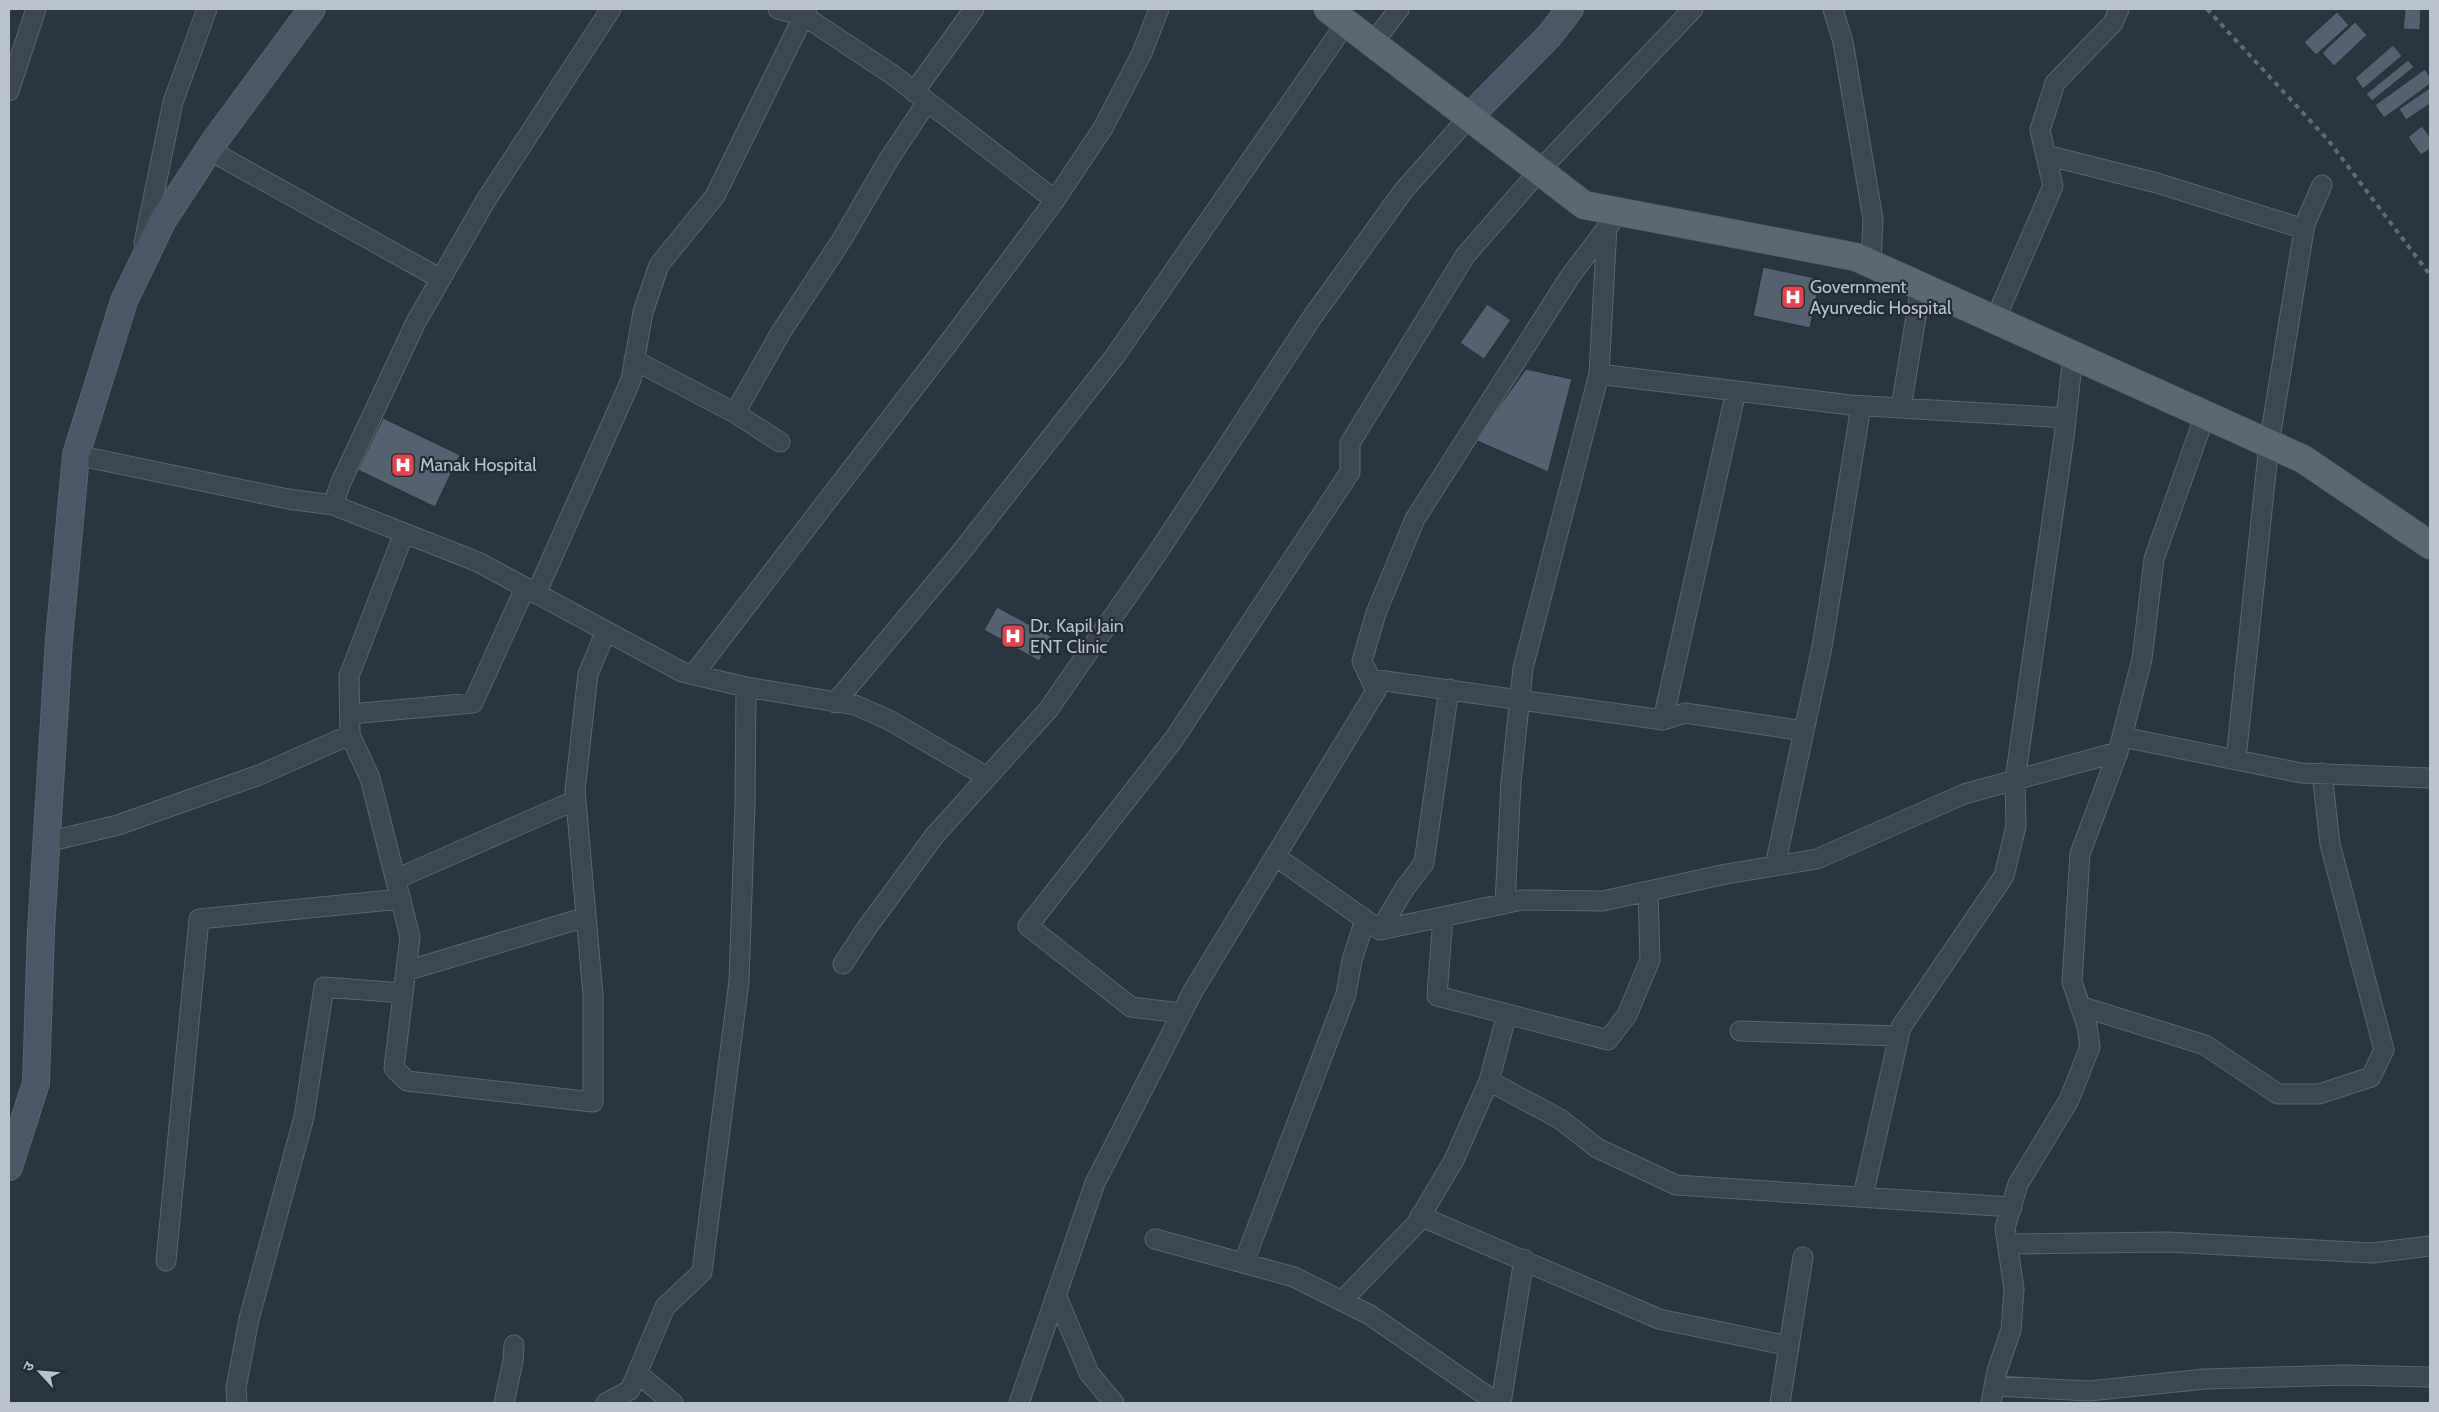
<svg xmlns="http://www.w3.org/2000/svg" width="2439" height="1412" font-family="Cabin,'Noto Sans Devanagari',sans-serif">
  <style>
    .building { fill: #54616e; stroke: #242e38 }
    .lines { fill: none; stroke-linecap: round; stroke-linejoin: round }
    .street-casing { stroke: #5b656e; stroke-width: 21 }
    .secondary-casing { stroke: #5b656e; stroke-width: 28 }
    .primary-casing { stroke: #4a535d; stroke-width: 29 }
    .street { stroke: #3d4751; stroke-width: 19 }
    .secondary { stroke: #4b5764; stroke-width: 26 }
    .primary { stroke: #5b6771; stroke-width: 28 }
    .rail { stroke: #606c78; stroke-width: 4; stroke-dasharray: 5 5; stroke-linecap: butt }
    .labels { text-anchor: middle; stroke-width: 4.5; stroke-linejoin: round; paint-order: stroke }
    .poi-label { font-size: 18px; fill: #bac2cb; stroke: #222c36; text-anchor: start }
  </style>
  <rect width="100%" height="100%" fill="#293641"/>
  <path class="building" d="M2405 9H2421L2420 30 2403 29Z
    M2337 12 2349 25 2316 55 2304 42Z
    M2355 22 2367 35 2334 66 2322 53Z
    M2393 45 2402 56 2363 89 2355 78Z
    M2408 60 2414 67 2372 101 2366 94Z
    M2425 69 2430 77V84L2384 118 2375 105Z
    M2430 88V104L2406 120 2399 109Z
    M2422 126 2430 137V149L2421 155 2408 137Z
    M1763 267 1820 279 1810 328 1753 316Z
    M1487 304 1511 320 1484 359 1460 343Z
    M1526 369 1572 379 1548 472 1475 440Z
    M383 418 460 455 435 507 358 470Z
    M997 607 1052 637 1039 661 984 630Z"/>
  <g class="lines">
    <g class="street-casing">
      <path id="street" d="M778 9 804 16 893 75 1055 200
        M1833 9 1843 42 1873 219 1871 264
        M1373 43 1399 9
        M9 91 36 9
        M914 92 974 9
        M209 150 441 279
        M2046 155 2157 183 2304 229
        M144 243 173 102 207 9
        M1995 320 2053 186 2040 130 2055 83 2113 23 2119 9
        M634 360 735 413 780 442
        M1599 374 1850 405 2066 418
        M1901 408 1921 286
        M735 413 781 332 843 238 889 159 927 102
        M76 455 288 499 333 505 478 562 682 672 746 687 855 705 889 720 987 777
        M333 505 341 482 416 322 486 200 611 9
        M536 594 631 380 643 312 659 265 715 196 807 9
        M694 674 947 345 1055 200 1103 128 1142 53 1159 9
        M1371 679 1663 720 1685 713 1804 731
        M835 703 958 556 1115 356 1346 23
        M350 714 473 703 525 588
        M1663 720 1736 391
        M350 735 370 778 410 937 394 1068 407 1081 593 1102V995L575 790 588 674 606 631
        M2122 737 2301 773 2430 778
        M2236 759 2269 444 2305 224 2322 185
        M47 842 118 825 259 775 350 735 349 676 404 533
        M1275 856 1380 930 1522 900 1603 901 1726 874 1817 859 1964 794 2118 752 2142 659 2154 559 2205 415
        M1775 866 1822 647 1861 406
        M396 879 576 800
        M1505 904 1511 782 1523 668 1599 374 1607 227
        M1443 917 1437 996 1608 1040 1627 1015 1650 960 1648 891
        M1380 930 1405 888 1424 863 1449 689
        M843 964 866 929 935 835 1048 710 1158 552 1313 316 1404 190 1469 117
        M406 971 586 917
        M2080 1006 2205 1045 2278 1094H2319L2371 1077 2384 1050 2330 844 2322 773
        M1181 1013 1131 1007 1028 926 1174 739 1350 472V443L1465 256 1539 171 1693 9
        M1740 1031 1898 1036
        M1489 1081 1560 1119 1597 1148 1676 1185 2012 1207
        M1863 1196 1901 1027 2004 876 2016 826 2015 780 2064 437 2073 355
        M1420 1216 1659 1319 1789 1346
        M1155 1239 1294 1277 1370 1315 1497 1403
        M2008 1244 2168 1242 2372 1253 2430 1246
        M166 1261 199 919 401 899
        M1244 1262 1346 994 1352 960 1365 920
        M1056 1295 1089 1373 1114 1403
        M1342 1301 1416 1224 1454 1160 1489 1081 1507 1014
        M637 1373 673 1403
        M1994 1386 2089 1391 2205 1379 2345 1375 2430 1377
        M237 1403 236 1388 249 1319 304 1117 324 987 403 993
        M504 1403 513 1361 514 1345
        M606 1403 630 1390 665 1307 702 1272 739 981 745 806 746 687
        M1019 1403 1095 1183 1193 991 1376 691 1362 661 1376 613 1415 519 1571 275 1619 212
        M1501 1403 1524 1259
        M1780 1403 1803 1257
        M1991 1403 1997 1371 2011 1330 2014 1289 2005 1228 2018 1184 2069 1100 2090 1047 2087 1026 2072 982 2080 854 2118 752"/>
    </g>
    <g class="secondary-casing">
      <path id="secondary" d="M1469 117 1549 36 1570 9
        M9 1167 36 1083 41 930 59 640 76 455 124 301 163 220 216 139 312 9"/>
    </g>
    <g class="primary-casing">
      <path id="primary" d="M1328 9 1584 205 1856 257 2303 459 2430 545"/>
    </g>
    <use href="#street" class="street"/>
    <use href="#secondary" class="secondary"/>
    <use href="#primary" class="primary"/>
    <path class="rail" d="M2207 9 2328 140 2430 275"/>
  </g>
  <defs>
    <g id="hospital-square" transform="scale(1.25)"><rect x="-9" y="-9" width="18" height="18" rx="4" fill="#e0444e" stroke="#222c36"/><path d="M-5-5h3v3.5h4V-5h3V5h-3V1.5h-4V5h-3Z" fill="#fff"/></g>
  </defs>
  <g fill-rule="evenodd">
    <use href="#hospital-square" x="1793" y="297"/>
    <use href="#hospital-square" x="403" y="465"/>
    <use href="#hospital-square" x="1013" y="636"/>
  </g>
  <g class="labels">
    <g class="poi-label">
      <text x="1810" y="293">Government<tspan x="1810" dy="21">Ayurvedic Hospital</tspan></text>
      <text x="420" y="471">Manak Hospital</text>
      <text x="1030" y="632">Dr. Kapil Jain<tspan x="1030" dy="21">ENT Clinic</tspan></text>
    </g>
  </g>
  <rect width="2439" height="1412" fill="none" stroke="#bac2cb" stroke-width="20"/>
  <g transform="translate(40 1372) rotate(296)" stroke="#222c36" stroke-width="4" paint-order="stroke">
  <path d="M0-4L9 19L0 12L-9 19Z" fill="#bac2cb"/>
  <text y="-8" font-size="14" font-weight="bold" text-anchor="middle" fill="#bac2cb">उ</text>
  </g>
</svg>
